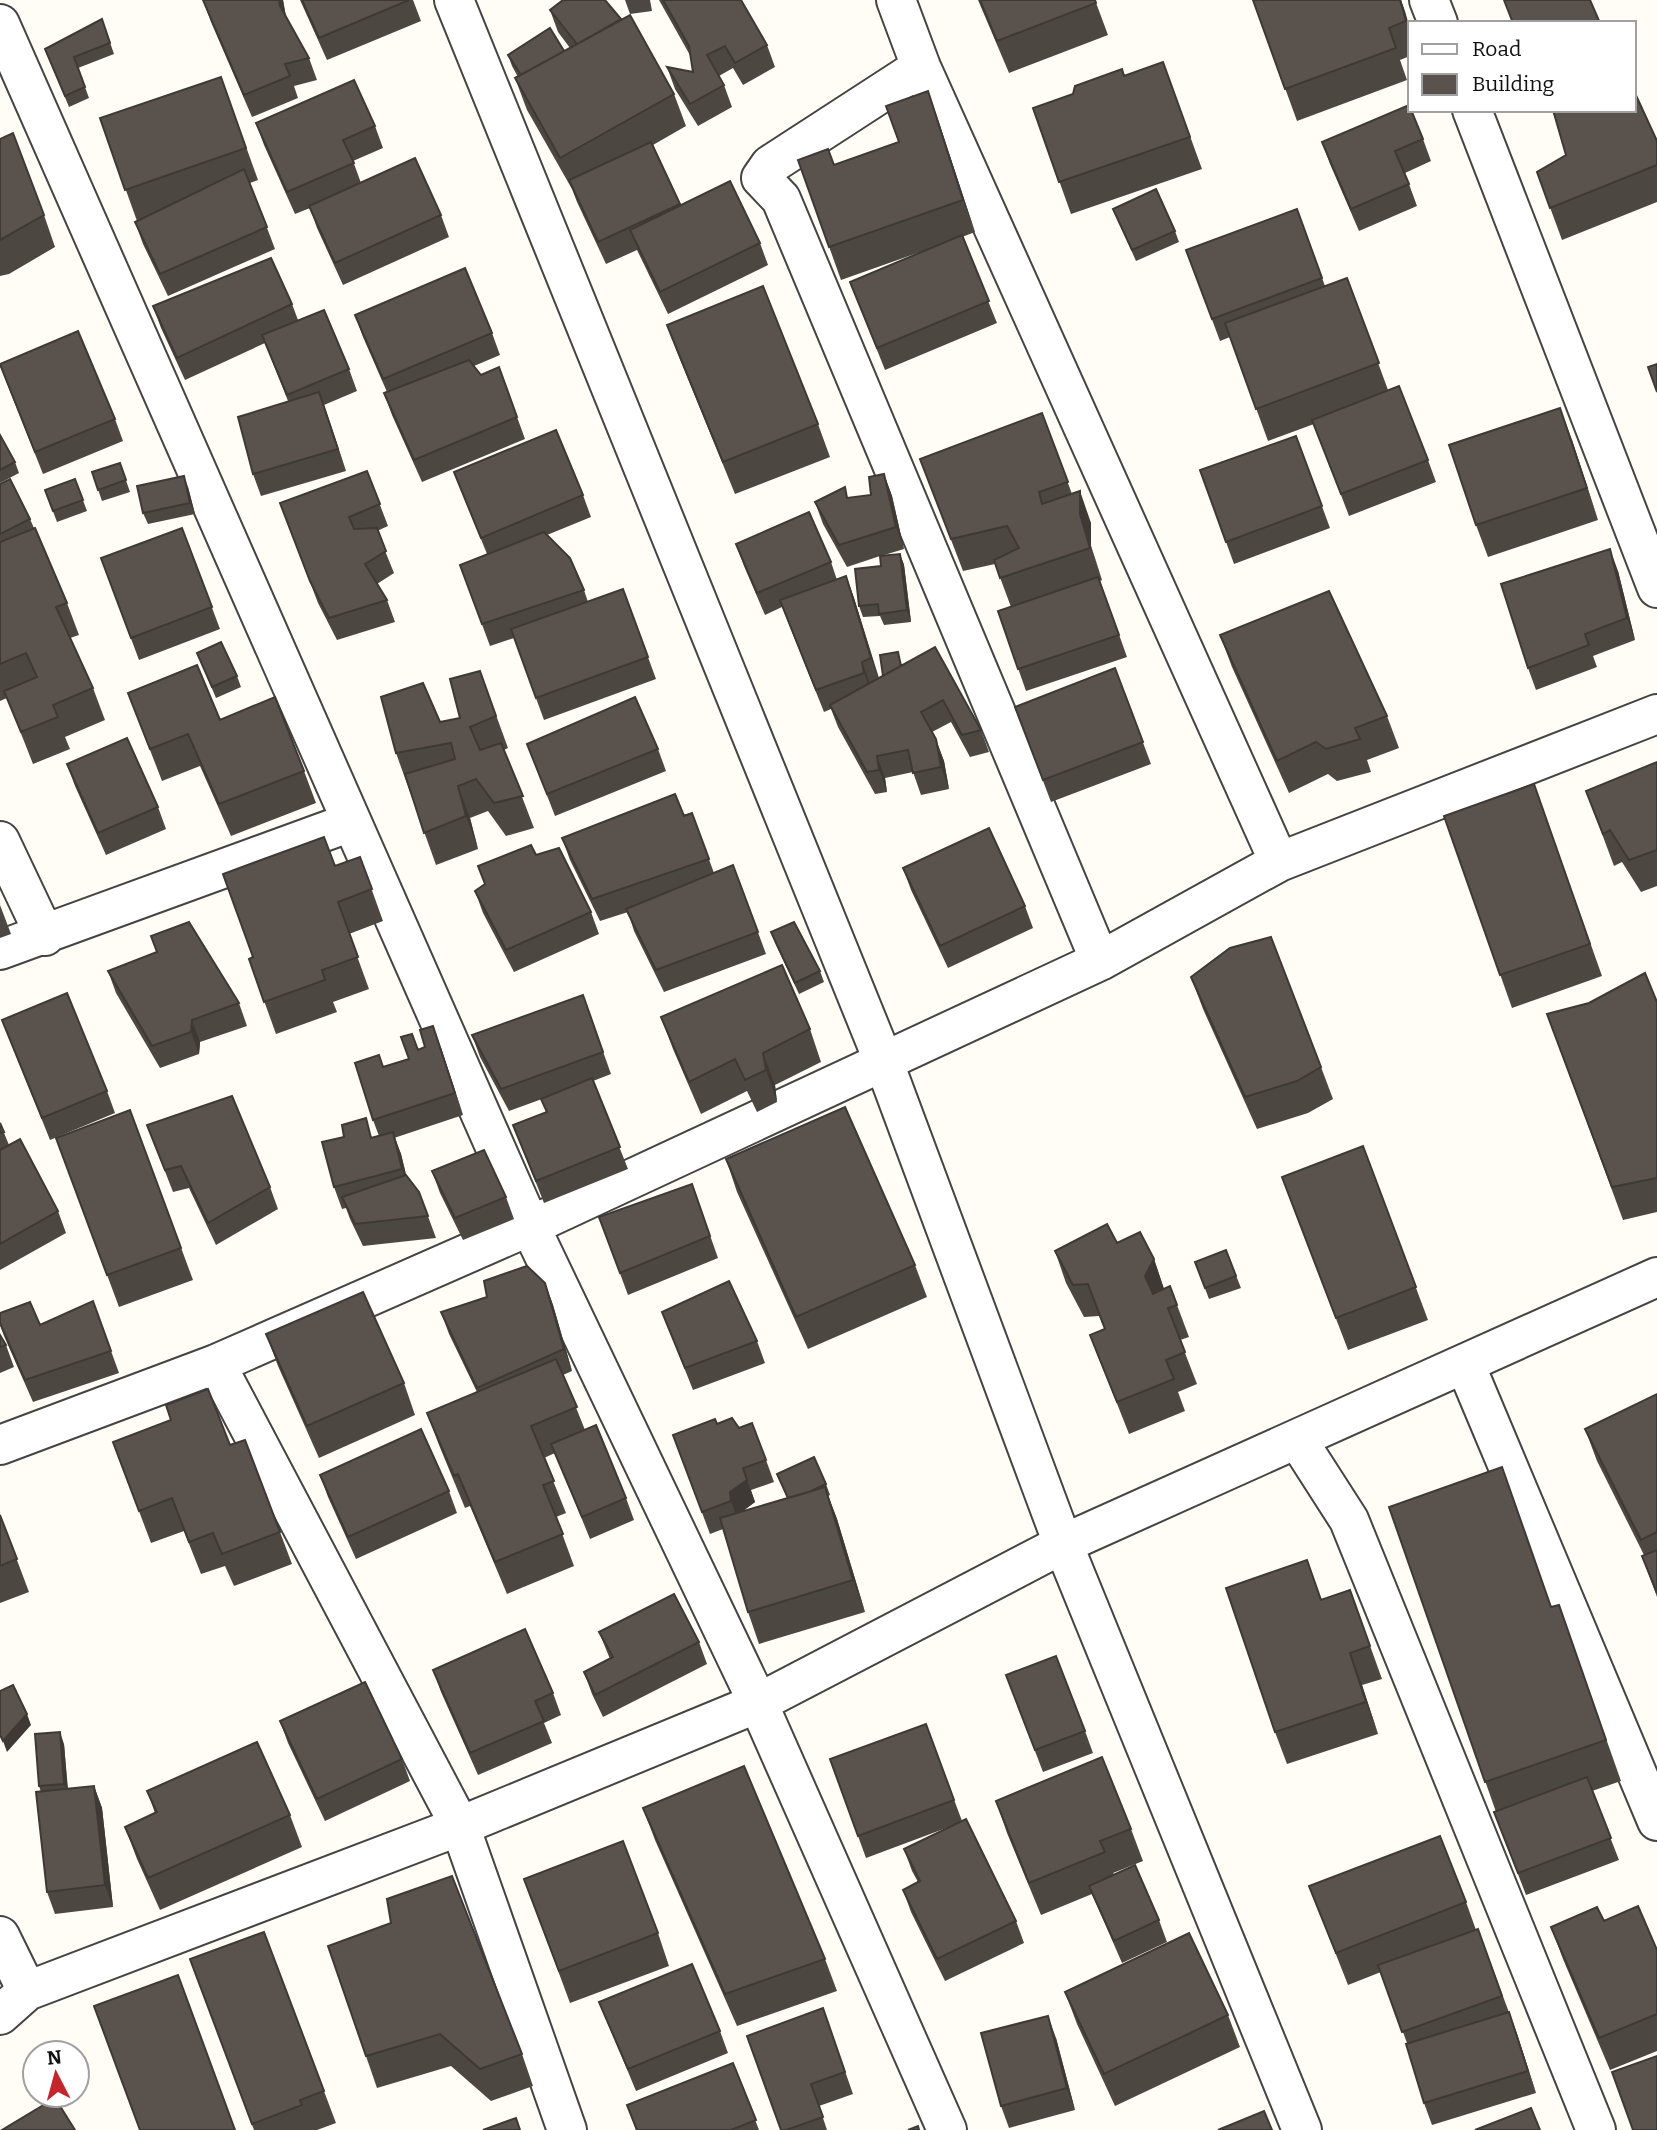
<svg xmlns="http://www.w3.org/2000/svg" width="1657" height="2130" font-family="Bitter,serif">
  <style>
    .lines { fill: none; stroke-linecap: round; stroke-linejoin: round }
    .minor-casing { stroke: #444; stroke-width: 42 }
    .minor { stroke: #fff; stroke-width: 38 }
    .wall { fill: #4d4742 }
    .shaded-wall { fill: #3f3936 }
    .building { fill: #5a524d; stroke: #3f3936; stroke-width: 2 }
  </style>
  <rect width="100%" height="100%" fill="#fffdf5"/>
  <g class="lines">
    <g class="minor-casing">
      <path id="minor" d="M454 0 883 1060 1063 1544 1302 2130
        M896 0 921 67 1279 862
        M1429 0 1438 23
        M0 24 530 1226 758 1703 947 2130
        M921 67 770 165 761 178 781 199 1100 961
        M1472 110 1657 588
        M0 841 45 936
        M0 950 351 822
        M216 1364 460 1826 567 2130
        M1465 1364 1657 1821
        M1297 1439 1349 1520 1596 2130
        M0 1445 216 1364 530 1226 1100 961 1279 862 1657 714
        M0 1936 27 1991
        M0 2015 27 1991 460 1826 758 1703 1063 1544 1657 1277"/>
    </g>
    <use href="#minor" class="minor"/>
  </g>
  <path class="wall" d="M203 0H283L286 17 309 58 317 80 294 86 298 98 252 117 211 22Z
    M300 0H413L421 21 327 60Z
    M625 0H650L652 11 630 14Z
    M659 0H741L767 45 775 67 743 85 733 68 719 76 724 85 732 107 698 126 675 89 667 67 693 72 691 57Z
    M978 0H1095L1108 35 1009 73Z
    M1253 0H1401L1410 29V56L1400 60 1407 80 1297 121Z
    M550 10 674 94 686 126 653 145 681 205 760 243 768 265 668 314 637 250 606 264 577 202 572 189 527 110 515 78 518 77 512 66 508 55 564 51 570 48 558 32Z
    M102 19 114 54 78 68 89 98 69 107 45 49Z
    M1163 62 1202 169 1071 214 1033 108Z
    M221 77 258 180 250 183 275 249 168 296 143 244 135 222 137 221 100 118Z
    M928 91 939 123 975 232 962 237 997 323 885 370 850 282 940 245 841 280 798 160 834 165 899 142Z
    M256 123 375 126 383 148 353 161 361 183 441 215 449 237 343 285 317 228 310 208 295 214 264 145Z
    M0 139 44 215 55 247 9 274 0 276Z
    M1423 139 1431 161 1405 173 1417 206 1359 231 1330 164 1322 142Z
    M1657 141V202L1562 240 1537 172 1566 155Z
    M1113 209 1175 231 1179 242 1136 261Z
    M1297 209 1325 286 1347 278 1388 390 1428 460 1436 482 1349 516 1314 424 1268 441 1230 337 1220 341 1186 250Z
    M292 304 298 320 349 369 357 391 324 405 346 471 261 496 253 474 288 401 265 343 185 380 161 328 153 306Z
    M355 315 492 333 500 355 474 366 481 375 499 367 525 439 422 482 392 415 384 393 387 392 363 337Z
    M667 325 818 424 830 457 735 494 679 357Z
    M0 366 115 419 123 441 43 474Z
    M1042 413 1072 494 1091 523V546L1102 580 1100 581 1127 657 1026 691 998 611 1011 607 995 564 963 571 920 459Z
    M0 435 15 462 19 473 0 483Z
    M1296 436 1330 528 1234 564 1200 470Z
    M1572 440 1598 520 1488 557 1476 525Z
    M120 463 130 492 102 501 92 472Z
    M367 471 388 526 377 531 394 573 377 584 387 600 395 622 337 640 318 603 280 503Z
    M454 472 583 495 591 517 547 535 584 590 588 602 623 589 656 679 544 720 514 638 490 646 460 565 487 554Z
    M884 474 892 496 904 549 881 556 900 554 904 565 911 622 884 625 880 616 863 617 859 606 881 566 880 556 847 567 823 524 815 502 871 495Z
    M75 479 87 511 57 522 45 490Z
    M0 484 30 519 67 603 79 635 70 638 93 688 105 720 65 737 70 749 33 764 7 698 0 701Z
    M188 487 195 514 148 524 143 513Z
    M182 528 220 629 139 660 101 558Z
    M736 544 831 562 837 580 846 576 854 598 879 678 903 665 981 730 989 752 970 757 951 722 932 732 944 761 949 789 921 795 913 772 885 778 887 792 875 794 838 727 831 709 824 712 782 607 765 615 744 566Z
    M1618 571 1635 640 1593 656 1597 667 1536 690 1528 668Z
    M1220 635 1387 716 1399 748 1367 760 1371 772 1337 781 1328 774 1289 793 1232 667Z
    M197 653 237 676 241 687 216 698Z
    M1115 668 1151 764 1051 802 1015 707Z
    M480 671 508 748 504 750 534 828 506 836 488 811 470 818 478 849 436 865 396 753 440 722 460 718Z
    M128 693 220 720 304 771 316 803 231 836 200 766 162 781Z
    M527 744 658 749 666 771 555 816Z
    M1657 762V886L1641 892 1622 862 1614 866 1586 791Z
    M67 764 158 807 166 829 106 855 75 786Z
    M1534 784 1602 976 1512 1008 1444 816Z
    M692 813 714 873 733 865 766 954 664 992 634 931 628 912 600 921 570 860 562 838Z
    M536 855 591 912 599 934 514 972 483 913 475 891 485 884Z
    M360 857 383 921 349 934 369 989 333 1002 337 1012 276 1034 249 959 253 957 335 866Z
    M903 868 1025 906 1033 928 948 968 911 890Z
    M0 905 11 934 0 938Z
    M771 932 820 971 824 982 799 994 775 943Z
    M108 971 239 1003 247 1026 200 1042 199 1054 160 1068 116 993Z
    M1191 977 1321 1067 1333 1099 1308 1113 1257 1129 1203 1009Z
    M583 995 611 1074 593 1081 628 1169 544 1203 513 1125 546 1112 542 1099 509 1111 480 1057 472 1035Z
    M1657 1002V1212L1623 1220 1547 1014Z
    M661 1017 810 1029 821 1062 775 1085 777 1102 757 1112 747 1091 701 1114 673 1049Z
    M2 1020 107 1091 115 1113 50 1140Z
    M441 1048 463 1115 394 1138 401 1154 406 1175 419 1192 436 1238 363 1246 350 1219 346 1208 342 1209 334 1187 373 1137 379 1136 373 1120 383 1067 409 1059 418 1050Z
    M130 1110 193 1280 119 1307 56 1138Z
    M0 1123 9 1145 58 1211 66 1233 0 1270Z
    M147 1125 270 1187 278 1209 216 1245 189 1188 173 1192Z
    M1363 1146 1428 1320 1348 1350 1294 1209Z
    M726 1159 915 1265 927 1297 808 1349 737 1192Z
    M432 1171 506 1197 514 1219 463 1240 440 1193Z
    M692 1184 718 1258 628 1295 599 1217Z
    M1117 1243 1154 1259 1164 1289 1177 1305 1189 1337 1180 1340 1197 1384 1178 1392 1185 1411 1129 1434 1090 1335 1105 1330 1099 1316 1084 1317 1066 1283 1055 1251Z
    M1226 1250 1241 1288 1209 1299 1195 1262Z
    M545 1283 553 1305 572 1371 563 1375 585 1430 626 1498 634 1520 590 1539 555 1453 544 1458 566 1513 556 1517 574 1566 507 1594 470 1506 465 1508 439 1445 427 1413 477 1392 449 1334 441 1312Z
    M93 1301 119 1373 33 1402 4 1336 0 1325V1313L40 1325Z
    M662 1312 757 1341 765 1363 693 1390Z
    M266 1334 404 1383 415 1415 319 1458 278 1366Z
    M0 1335 6 1345 14 1367 0 1373Z
    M1657 1394V1597L1642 1556 1644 1555 1597 1461 1585 1429Z
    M717 1424 766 1460 774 1482 751 1490 755 1502 742 1512 787 1498 777 1474 826 1484 830 1495 828 1496 837 1519 865 1612 759 1644 748 1612 723 1529 710 1534 673 1435Z
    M113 1442 230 1445 280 1532 292 1564 234 1586 225 1566 201 1574 184 1531 151 1543Z
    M320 1475 449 1491 457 1513 356 1559 328 1497Z
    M1389 1507 1551 1607 1559 1605 1621 1781 1592 1791 1619 1860 1526 1895 1494 1812H1496Z
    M0 1515 29 1592 0 1603Z
    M1350 1590 1382 1679 1362 1685 1378 1734 1287 1764 1275 1732 1321 1600Z
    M599 1632 699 1642 707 1664 603 1717 592 1694 584 1672 610 1659Z
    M433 1670 553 1693 561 1715 544 1723 552 1743 478 1775 441 1692Z
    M1006 1675 1085 1731 1093 1753 1043 1772Z
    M280 1721 402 1759 410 1781 325 1821 288 1743Z
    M926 1724 962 1821 1016 1921 1024 1943 945 1981 911 1912 903 1890 918 1882 912 1871 904 1849 949 1827 866 1858 830 1759Z
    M64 1744 68 1789 94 1786 102 1808 113 1907 55 1914 47 1892 41 1792 39 1786Z
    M147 1791 290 1815 302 1847 160 1910 137 1859 125 1827 155 1813Z
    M996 1801 1131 1829 1143 1861 1113 1873 1159 1920 1167 1942 1122 1963 1092 1894 1041 1915 1007 1833Z
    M643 1808 825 1959 837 1991 737 2026 655 1840Z
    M524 1879 658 1933 669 1966 570 2003Z
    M1309 1886 1466 1902 1476 1930 1478 1929 1517 2034 1536 2093 1432 2125 1424 2103 1407 2043 1381 1972 1348 1985Z
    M1604 1921 1657 1950V2051L1610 2070 1563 1959 1551 1927Z
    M264 1932 336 2123 317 2130H254L190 1959Z
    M328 1946 522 2054 533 2086 491 2101 451 2066 377 2088Z
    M1065 1992 1228 2015 1240 2047 1115 2106 1077 2024Z
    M599 2002 720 2031 728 2053 636 2091Z
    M823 2008 853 2094 819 2106 827 2130H781Z
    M1056 2038 1075 2110 1009 2128 1001 2106Z
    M733 2063 759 2130H636L627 2105Z"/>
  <path class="shaded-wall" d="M279 0H283L288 28 280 6Z
    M1400 0H1401L1405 11 1410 29V33Z
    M928 91 939 123 975 232 963 200Z
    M319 392 327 414 346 471 338 449Z
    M1560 408 1572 440 1598 520 1587 488Z
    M884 474 892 496 904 549 896 527Z
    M184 476 188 487 195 514 190 503Z
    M1080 491 1091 523V546L1102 580 1080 514Z
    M1610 549 1618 571 1635 640 1627 618Z
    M900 554 904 565 911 622 907 610Z
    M846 576 854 598 879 680 871 658Z
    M862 662 870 684 872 695 864 673Z
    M936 739 944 761 949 789 941 767Z
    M877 756 885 778 887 792 879 770Z
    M458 786 470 818 478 849 466 816Z
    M192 1020 200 1042 199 1054 191 1032Z
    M433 1026 441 1048 463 1115 455 1093Z
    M763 1053 775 1085 777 1102 766 1070Z
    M393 1132 401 1154 410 1191 402 1169Z
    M1154 1259 1165 1292 1157 1308 1145 1276Z
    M545 1283 553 1305 572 1371 564 1349Z
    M747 1480 755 1502 738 1514 739 1523 731 1501 730 1492Z
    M825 1487 837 1519 865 1612 853 1580Z
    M1350 1653 1362 1685 1378 1734 1366 1702Z
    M27 1714 31 1725 7 1752 3 1741Z
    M60 1732 64 1744 68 1795 64 1784Z
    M94 1786 102 1808 113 1907 105 1885Z
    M1509 2012 1517 2034 1536 2093 1528 2071Z
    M1048 2016 1056 2038 1075 2110 1067 2088Z"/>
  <path class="building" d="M203 0H279L280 6 309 58 285 64 290 76 244 95Z
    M302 0H409L319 38Z
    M563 0H605L621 19 577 44 550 10Z
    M663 0H741L767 45 735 63 725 46 707 55 724 85 690 104 667 67 693 72 689 46Z
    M980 0H1095L1096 3 997 41Z
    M1253 0H1400L1406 21 1389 28 1396 48 1285 89Z
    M1504 0H1590L1600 23H1513Z
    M630 15 674 94 560 158 515 78Z
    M102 19 110 43 74 57 85 87 65 96 45 49Z
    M550 28 564 51 521 75 508 55Z
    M1163 62 1190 137 1059 182 1033 108 1073 94 1075 86 1122 69 1124 76Z
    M221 77 246 148 125 190 100 118Z
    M354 80 375 126 343 140 354 163 287 192 256 123Z
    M928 91 963 200 829 247 798 160 828 149 834 165 899 142 886 106Z
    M1634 91 1657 141V165L1550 208 1537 172 1566 155 1553 110H1634Z
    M1409 105 1423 139 1395 151 1409 184 1351 209 1322 142Z
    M13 133 44 215 0 240V139Z
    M651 142 680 204 598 242 569 180Z
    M415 158 441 215 335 263 309 206Z
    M244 169 267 227 160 274 135 222Z
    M730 181 760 243 660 292 630 230Z
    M1156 189 1175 231 1132 250 1113 209Z
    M1297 209 1322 278 1212 319 1186 250Z
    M962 235 989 301 877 348 850 282Z
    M271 258 292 304 177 358 153 306Z
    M465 268 492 333 383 379 355 315Z
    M1347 278 1379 363 1256 409 1225 323Z
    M763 286 818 424 723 462 667 325Z
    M324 310 349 369 287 395 262 335Z
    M78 331 115 419 35 452 0 364Z
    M469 360 481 375 499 367 517 417 414 460 384 393Z
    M1657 364V392L1648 367Z
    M1399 386 1428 460 1341 494 1312 420Z
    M319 392 338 449 253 474 238 417Z
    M1560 408 1587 488 1476 525 1449 445Z
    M1042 413 1068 482 1039 492 1042 504 1080 491V514L1090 548 1000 578 994 560 1019 548 1007 526 951 539 920 459Z
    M556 430 583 495 481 538 454 472Z
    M0 435 15 462 0 470Z
    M1296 436 1322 506 1226 542 1200 470Z
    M120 463 126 480 98 490 92 472Z
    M367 471 380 504 349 517 354 529 377 528 386 551 365 564 387 600 329 618 310 581 280 503Z
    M884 474 896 527 839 545 815 502 845 487 847 498 871 495 869 477Z
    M184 476 190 503 143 513 137 486Z
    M10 479 30 519 0 534V484Z
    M75 479 83 500 53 511 45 490Z
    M809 512 831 562 757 593 736 544Z
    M35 528 67 603 56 607 93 688 53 705 58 717 21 732 4 691 37 677 26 653 0 664V542Z
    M182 528 212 607 131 638 101 558Z
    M544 532 570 558 584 590 482 624 460 565Z
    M1610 549 1627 618 1585 634 1589 645 1528 668 1501 584Z
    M900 554 907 610 879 614 878 604 859 606 855 569 881 566 880 556Z
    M846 576 871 658 862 662 864 673 816 690 780 600Z
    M1098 577 1119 635 1018 669 998 611Z
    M623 589 648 657 536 698 511 629Z
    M1329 591 1387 716 1355 728 1360 739 1326 749 1316 742 1277 761 1220 635Z
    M221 642 237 676 212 687 197 653Z
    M935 647 981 730 962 735 943 700 921 712 936 739 941 767 913 773 908 750 877 756 879 770 867 772 830 705Z
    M898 652 901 666 883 676 880 655Z
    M197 665 220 720 275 697 304 771 219 804 188 734 150 749 128 693Z
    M1115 668 1143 742 1043 780 1015 707Z
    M480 671 496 716 470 727 480 750 501 743 523 796 494 803 476 779 458 786 466 816 424 833 405 774 455 759 451 743 396 753 381 697 423 683 440 722 460 718 450 679Z
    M635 697 658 749 547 794 527 744Z
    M127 738 158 807 98 833 67 764Z
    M1657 762V850L1629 860 1610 830 1603 834 1586 791Z
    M1534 784 1590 944 1500 975 1444 816Z
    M675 794 684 816 692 813 709 859 592 899 562 838Z
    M989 828 1025 906 940 946 903 868Z
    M324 837 335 866 360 857 372 889 338 902 358 957 322 970 325 980 264 1002 249 959 253 957 223 874Z
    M531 845 536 855 559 848 591 912 506 950 475 891 485 884 478 866Z
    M733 865 758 932 656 970 626 909Z
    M189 922 239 1003 192 1020 191 1032 152 1046 108 971 157 952 151 936Z
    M794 922 820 971 795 983 771 932Z
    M1271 937 1321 1067 1297 1081 1245 1097 1191 977 1230 948Z
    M782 965 810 1029 763 1053 766 1070 745 1080 735 1059 689 1082 661 1017Z
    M1645 973 1657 1002V1178L1612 1187 1547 1014 1589 1003Z
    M67 993 107 1091 42 1118 2 1020Z
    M583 995 603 1052 501 1089 472 1035Z
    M433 1026 455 1093 373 1120 355 1063 379 1055 383 1067 409 1059 401 1037 412 1034 418 1050 425 1047 420 1030Z
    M592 1078 620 1147 536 1181 513 1125 547 1112 541 1099Z
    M232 1096 270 1187 208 1223 181 1166 165 1170 147 1125Z
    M845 1107 915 1265 796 1317 726 1159Z
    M130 1110 181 1248 107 1275 56 1138Z
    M366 1118 371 1138 393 1132 402 1169 334 1187 322 1142 344 1137 342 1125Z
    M0 1123 4 1132 0 1133Z
    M20 1139 58 1211 0 1244V1150Z
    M1363 1146 1416 1287 1336 1318 1282 1177Z
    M484 1150 506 1197 455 1218 432 1171Z
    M406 1175 419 1192 428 1216 355 1224 342 1197Z
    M692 1184 710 1236 620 1273 599 1217Z
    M1107 1224 1117 1243 1140 1232 1154 1259 1145 1276 1153 1294 1170 1286 1177 1305 1168 1308 1185 1352 1166 1360 1174 1379 1117 1402 1090 1335 1105 1329 1088 1284 1073 1285 1055 1251Z
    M1226 1250 1236 1276 1205 1288 1195 1262Z
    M527 1266 545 1283 564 1349 477 1388 441 1312 487 1297 484 1281Z
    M729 1281 757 1341 685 1368 662 1312Z
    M363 1292 404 1383 307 1426 266 1334Z
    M93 1301 111 1351 25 1380 0 1323V1313L30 1302 40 1325Z
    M0 1335 6 1345 0 1347Z
    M556 1359 577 1407 531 1426 554 1481 543 1485 563 1534 495 1562 458 1474 454 1476 427 1413Z
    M208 1389 230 1445 245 1440 280 1532 222 1554 213 1533 189 1542 172 1498 139 1511 113 1442 171 1420 166 1405Z
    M1657 1394V1532L1641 1540 1585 1429Z
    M732 1418 739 1428 752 1423 766 1460 743 1468 747 1480 730 1492 731 1501 702 1512 673 1435 715 1419 717 1424Z
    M596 1425 626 1498 582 1517 551 1444Z
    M421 1429 449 1491 348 1537 320 1475Z
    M814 1457 826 1484 809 1492 788 1498 777 1474Z
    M1502 1467 1551 1607 1559 1605 1606 1740 1485 1782 1389 1507Z
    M825 1487 853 1580 748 1612 720 1518Z
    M0 1515 17 1559 0 1566Z
    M1657 1550V1593L1642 1556Z
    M1307 1560 1321 1600 1350 1590 1370 1646 1350 1653 1366 1702 1275 1732 1226 1588Z
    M674 1594 699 1642 595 1695 584 1672 613 1657 599 1632Z
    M525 1629 553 1693 535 1701 544 1721 470 1753 433 1670Z
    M1056 1656 1085 1731 1035 1750 1006 1675Z
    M365 1682 402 1759 317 1799 280 1721Z
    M13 1685 27 1714 3 1741 0 1735V1691Z
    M926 1724 954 1800 858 1836 830 1759Z
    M60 1732 64 1784 39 1786 35 1734Z
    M257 1742 290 1815 148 1878 125 1827 157 1812 147 1791Z
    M1102 1757 1131 1829 1100 1841 1105 1852 1029 1883 996 1801Z
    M744 1766 825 1959 725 1994 643 1808Z
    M1587 1777 1611 1838 1518 1873 1494 1812Z
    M94 1786 105 1885 47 1892 36 1792Z
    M966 1819 1016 1921 937 1959 903 1890 920 1881 904 1849Z
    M1440 1836 1466 1902 1336 1953 1309 1886Z
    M623 1841 658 1933 559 1971 524 1879Z
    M1135 1865 1159 1920 1114 1941 1089 1886Z
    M452 1876 522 2054 480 2069 440 2034 366 2056 328 1946 391 1923 387 1899Z
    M1638 1906 1657 1950V2014L1599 2038 1551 1927 1597 1907 1604 1921Z
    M1478 1929 1502 1996 1402 2032 1378 1965Z
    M264 1932 324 2091 300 2100 302 2105 252 2124 190 1959Z
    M1189 1933 1228 2015 1104 2074 1065 1992Z
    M692 1964 720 2031 628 2069 599 2002Z
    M178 1975 235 2130H140L94 2006Z
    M823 2008 845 2072 811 2084 823 2117 786 2130H781L747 2036Z
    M1509 2012 1528 2071 1424 2103 1406 2044Z
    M1048 2016 1067 2088 1001 2106 981 2033Z
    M1657 2056V2130H1633L1612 2072Z
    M733 2063 756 2120 731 2130H637L627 2105Z
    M55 2098 75 2130H2Z
    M1531 2108 1540 2130H1475Z
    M1264 2111 1272 2130H1218Z
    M516 2118 520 2130H483Z
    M918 2126 919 2130H908Z"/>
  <rect x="1408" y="21" width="228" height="91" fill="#ffffff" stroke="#a0a0a0" stroke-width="2"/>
  <rect x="1422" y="44" width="35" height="10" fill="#ffffff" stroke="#a0a0a0" stroke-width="2"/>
  <text x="1472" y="56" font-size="21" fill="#111111">Road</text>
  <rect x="1422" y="74" width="35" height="21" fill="#5a524d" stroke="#a0a0a0" stroke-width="2"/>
  <text x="1472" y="91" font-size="21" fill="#111111">Building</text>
  <g transform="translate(56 2074) rotate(354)"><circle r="33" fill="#ffffff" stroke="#a0a0a0" stroke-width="2"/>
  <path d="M0-5L12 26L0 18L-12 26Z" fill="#c4262e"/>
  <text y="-10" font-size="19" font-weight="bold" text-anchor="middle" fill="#111111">N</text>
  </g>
</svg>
